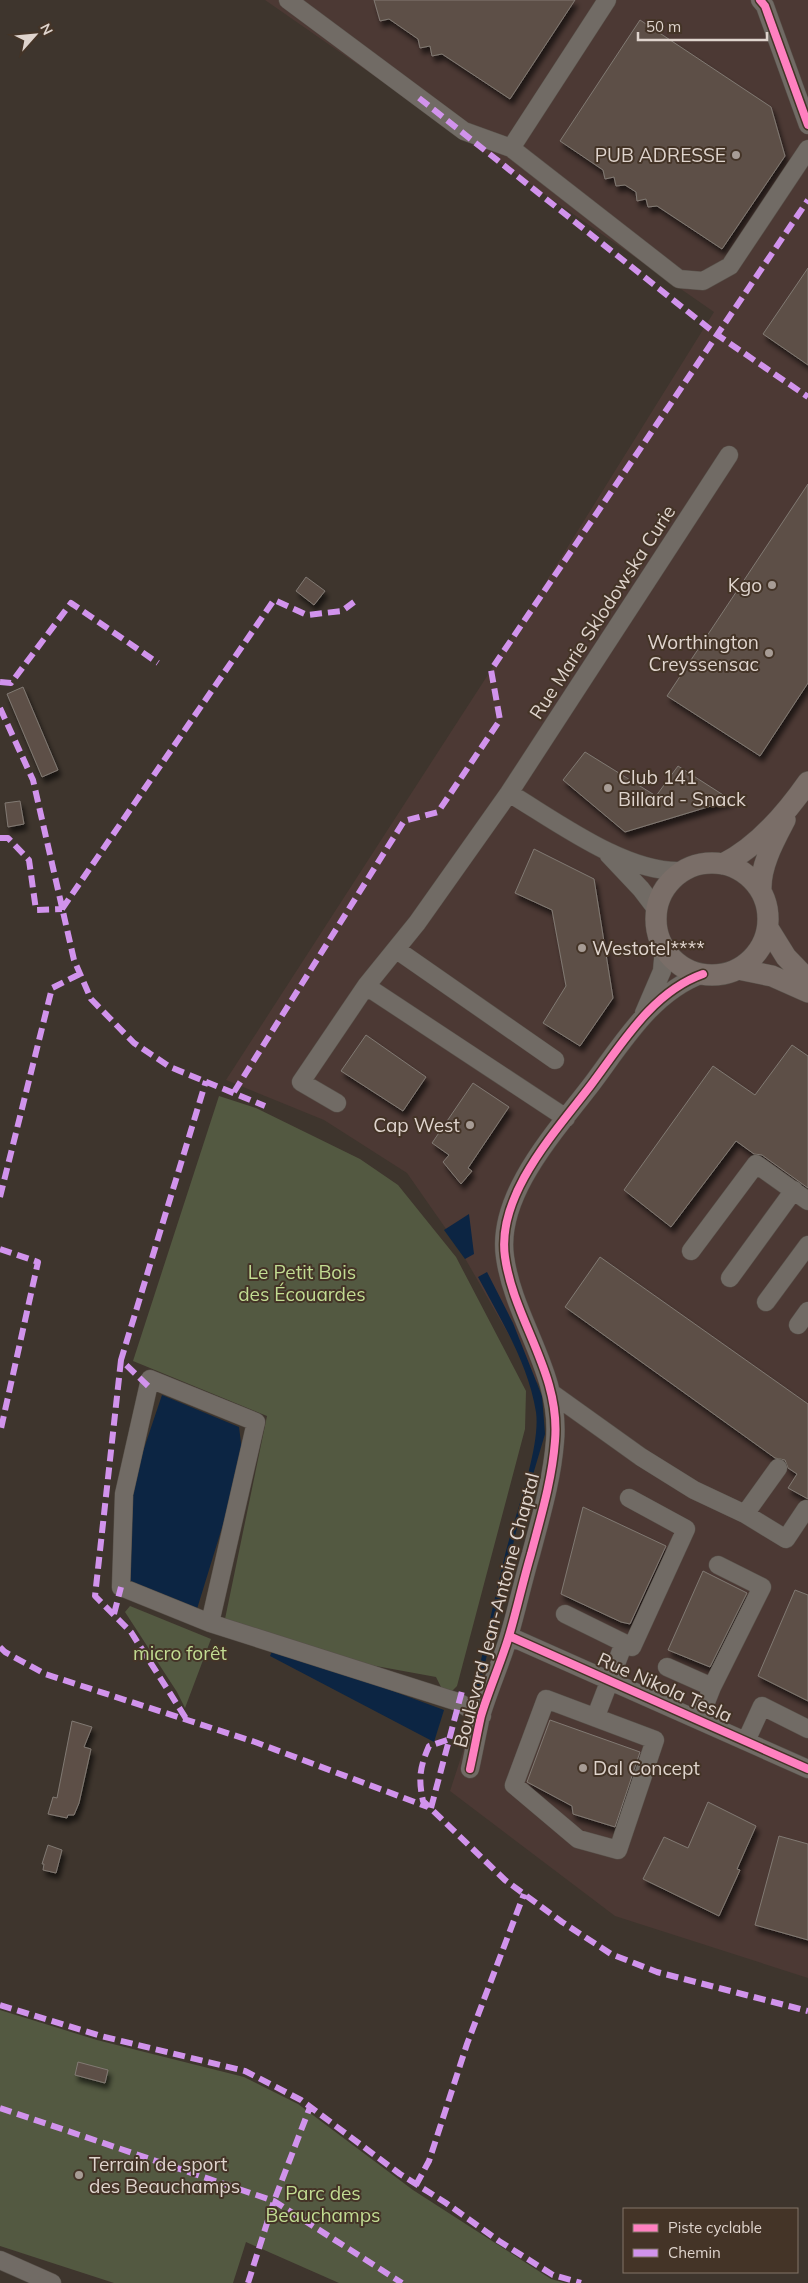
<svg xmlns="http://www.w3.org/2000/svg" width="808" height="2283" font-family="Mulish,sans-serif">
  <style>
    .industrial { fill: #4c3934 }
    .green { fill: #535941 }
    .water { fill: #0c2543 }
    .building { fill: #5d5046; stroke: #817973; filter: url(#shadow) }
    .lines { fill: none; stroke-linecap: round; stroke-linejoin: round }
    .minor-casing { stroke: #58514a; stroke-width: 19 }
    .major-casing { stroke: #58514a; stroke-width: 22 }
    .minor { stroke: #716b65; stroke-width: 18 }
    .major { stroke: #7a6e68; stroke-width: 21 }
    .quiet { stroke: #d193ec; stroke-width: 6; stroke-dasharray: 12 6; stroke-linecap: butt }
    .cycleway-casing { stroke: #443427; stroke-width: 11 }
    .cycleway { stroke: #ff80c0; stroke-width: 8 }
    .poi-dot { fill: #a79c95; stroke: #443427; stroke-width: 2 }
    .labels { text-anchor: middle; stroke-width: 4; stroke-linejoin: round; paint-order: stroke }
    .poi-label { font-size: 19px; fill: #dfd4cd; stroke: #443427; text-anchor: end }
    .street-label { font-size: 19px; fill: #dfd4cd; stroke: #443427 }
    .park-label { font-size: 19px; fill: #c2dc92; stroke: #443427 }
  </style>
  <defs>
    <filter id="shadow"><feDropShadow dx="3" dy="5.5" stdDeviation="2.5" flood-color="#0009"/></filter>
  </defs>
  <rect width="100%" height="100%" fill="#3e352d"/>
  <path class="industrial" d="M265 0H808V1978L615 1916 450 1791 560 1453 561 1408 534 1379 458 1246 407 1173 324 1120 226 1080 491 670 714 312Z"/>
  <path class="green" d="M219 1096 256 1108 360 1159 398 1185 456 1257 526 1391 525 1429 457 1686 446 1697 436 1677 354 1662 295 1644 225 1619 267 1416 133 1361Z
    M130 1606 211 1639 185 1708 177 1692 125 1612Z
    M0 2010 97 2040 244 2077 298 2104 413 2190 551 2279 565 2283H339L246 2242 233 2283H114L0 2246Z"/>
  <path class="water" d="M469 1214 474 1254 465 1259 444 1230Z
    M487 1272 513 1323 542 1396 545 1434 516 1532 478 1693 474 1692C484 1646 494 1601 505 1555 514 1518 541 1447 536 1412 528 1363 501 1320 478 1277Z
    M162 1395 239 1427 243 1459 197 1609 130 1583 131 1487Z
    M274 1647 444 1710 434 1742 270 1656Z"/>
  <path class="building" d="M374 0H575L510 99 442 54 432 56 430 46 420 48 418 39 389 19 380 21Z
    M640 20 771 107 785 156 722 249 657 206 648 207 646 199 637 201 636 192 625 185 616 186 614 177 605 179 603 170 560 141Z
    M808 268V365L763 334Z
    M808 484V683L760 756 667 696Z
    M306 577 325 591 314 605 296 591Z
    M23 687 58 770 42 777 7 694Z
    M585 752 656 796 678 766 731 800 625 832 563 780Z
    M20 801 24 824 8 827 5 803Z
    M534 849 594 879 613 998 580 1046 543 1023 566 986 552 910 515 893Z
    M366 1035 426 1077 403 1111 341 1071Z
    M792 1045 808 1056V1188L762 1155 754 1154 736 1141 671 1227 624 1190 713 1066 755 1095Z
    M473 1083 509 1107 468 1168 472 1171 461 1184 443 1162 449 1155 432 1143Z
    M600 1257 808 1404V1499L788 1488 797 1474 788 1468 785 1460 775 1458 565 1307Z
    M583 1507 666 1546 630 1624 621 1622 561 1594Z
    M703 1571 747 1593 710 1667 668 1650Z
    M795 1590 808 1595V1701L758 1676Z
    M550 1720 640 1752 615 1827 573 1814 572 1806 527 1782Z
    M72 1721 92 1727 84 1747 91 1749 79 1803 74 1815H68L67 1818 48 1814 53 1797 57 1798Z
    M708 1802 756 1826 737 1869 740 1870 719 1916 643 1879 664 1837 688 1848Z
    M779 1836 808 1844V1940L755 1925Z
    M48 1845 62 1850 56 1873 43 1870 44 1864H42Z
    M78 2062 108 2070 105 2083 75 2075Z"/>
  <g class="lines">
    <g class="minor-casing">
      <path id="minor" d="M288 0 464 131 511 148
        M607 0 511 148 679 279 703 281 730 266 808 149
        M760 0 765 6 770 20 808 125
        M509 793C556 821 625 873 681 871
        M608 854 641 889 657 910
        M397 950 555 1060
        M366 986 417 923 509 793 729 455
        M644 1013 662 971 664 948
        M337 1103 301 1082 366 986 566 1118
        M691 1251 756 1164 808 1201
        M730 1278 794 1190
        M766 1302 808 1245
        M798 1325 808 1311
        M553 1394 641 1457 694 1490 745 1514 786 1539 806 1509
        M745 1514 778 1468
        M565 1614 624 1643
        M210 1623 256 1422 150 1379 124 1494 121 1587 210 1623 458 1702 482 1716
        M509 1636 808 1769
        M667 1667 712 1687 699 1720
        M712 1687 762 1587 718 1565
        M546 1699 655 1740 618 1850 578 1839 514 1785Z
        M596 1716 624 1643 632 1647 686 1529 629 1498
        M746 1741 762 1706 808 1729
        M470 1769C474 1751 477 1734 481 1716 489 1689 501 1663 509 1636 517 1609 523 1581 531 1554 541 1516 552 1480 555 1441 561 1373 514 1321 505 1257 496 1195 556 1131 591 1085 622 1044 652 992 703 974
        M0 2260 52 2283"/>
    </g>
    <g class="major-casing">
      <path id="major" d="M656 919a56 56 0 1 1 112 0a56 56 0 1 1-112 0Z
        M723 864C757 847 787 812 808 782
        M761 890C760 866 774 841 785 820
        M768 928 786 957 808 980
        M738 969 772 976 808 992"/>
    </g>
    <use href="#minor" class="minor"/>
    <use href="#major" class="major"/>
    <path class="quiet" d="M419 98 716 334 808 397
      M0 682 11 683 71 603 158 663
      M0 708 33 780 74 960 91 999 134 1043 170 1067 265 1106
      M0 838H8L29 860 36 910 62 909
      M62 909 274 600 307 615 342 611 354 602
      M234 1092 404 821 438 812 500 720 491 670 808 200
      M0 1197 52 988 80 974
      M0 1249 38 1262 0 1433
      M121 1360 95 1596 131 1632 187 1720
      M148 1386 121 1360 206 1081
      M114 1614 121 1587
      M0 1647 5 1652 45 1674 255 1742 428 1807
      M447 1740 429 1746C420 1767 418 1778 423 1801L505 1880 562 1922 611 1954 657 1972 808 2011
      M431 1808 462 1691
      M0 2005 101 2036 245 2071 301 2100 400 2174 446 2203 499 2241 553 2275 581 2283
      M0 2108 274 2201 402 2283
      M416 2185 429 2161 467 2044 524 1894
      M248 2283 274 2201 310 2107"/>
    <g class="cycleway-casing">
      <path id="cycleway" d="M760 0 765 6 770 20 808 125
        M509 1636 808 1769
        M470 1769C474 1751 477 1734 481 1716 489 1689 501 1663 509 1636 517 1609 523 1581 531 1554 541 1516 552 1480 555 1441 561 1373 514 1321 505 1257 496 1195 556 1131 591 1085 622 1044 652 992 703 974"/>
    </g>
    <use href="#cycleway" class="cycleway"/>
  </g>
  <g class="poi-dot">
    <circle cx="736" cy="155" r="5"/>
    <circle cx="772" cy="585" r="5"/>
    <circle cx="769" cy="653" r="5"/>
    <circle cx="608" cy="788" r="5"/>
    <circle cx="582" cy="948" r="5"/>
    <circle cx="470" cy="1125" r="5"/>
    <circle cx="583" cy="1768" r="5"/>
    <circle cx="79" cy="2175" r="5"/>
  </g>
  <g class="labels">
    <g class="poi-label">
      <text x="726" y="162">PUB ADRESSE</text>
      <text x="762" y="592">Kgo</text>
      <text x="759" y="649">Worthington<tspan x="759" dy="22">Creyssensac</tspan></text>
      <text x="618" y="784" text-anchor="start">Club 141<tspan x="618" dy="22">Billard - Snack</tspan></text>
      <text x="592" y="955" text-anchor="start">Westotel****</text>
      <text x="460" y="1132">Cap West</text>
      <text x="593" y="1775" text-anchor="start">Dal Concept</text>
      <text x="89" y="2171" text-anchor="start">Terrain de sport<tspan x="89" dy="22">des Beauchamps</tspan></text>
    </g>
    <g class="street-label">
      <text transform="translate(602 612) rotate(-57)" y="7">Rue Marie Sklodowska Curie</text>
      <text transform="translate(496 1610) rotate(-75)" y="7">Boulevard Jean-Antoine Chaptal</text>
      <text transform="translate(665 1687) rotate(24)" y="7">Rue Nikola Tesla</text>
    </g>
    <g class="park-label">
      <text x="302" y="1279">Le Petit Bois<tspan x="302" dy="22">des Écouardes</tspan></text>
      <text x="180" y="1660">micro forêt</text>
      <text x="323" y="2200">Parc des<tspan x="323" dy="22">Beauchamps</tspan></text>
    </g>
  </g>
  <rect x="623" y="2208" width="175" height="65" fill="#443427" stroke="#827469"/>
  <rect x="633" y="2224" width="25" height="8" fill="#ff80c0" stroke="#827469"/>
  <text x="668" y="2233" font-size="15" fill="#dfd4cd">Piste cyclable</text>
  <rect x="633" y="2249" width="25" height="8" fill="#d193ec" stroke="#827469"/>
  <text x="668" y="2258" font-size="15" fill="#dfd4cd">Chemin</text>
  <g transform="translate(35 35) rotate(63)" stroke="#443427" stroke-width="4" paint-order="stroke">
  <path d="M0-4L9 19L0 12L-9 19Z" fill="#dfd4cd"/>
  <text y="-8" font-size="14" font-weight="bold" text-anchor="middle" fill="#dfd4cd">N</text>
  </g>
  <path d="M638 32v8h129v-8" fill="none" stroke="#dfd4cd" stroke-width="2.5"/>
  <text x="646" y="32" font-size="15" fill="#dfd4cd" stroke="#443427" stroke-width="4" paint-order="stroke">50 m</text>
</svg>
